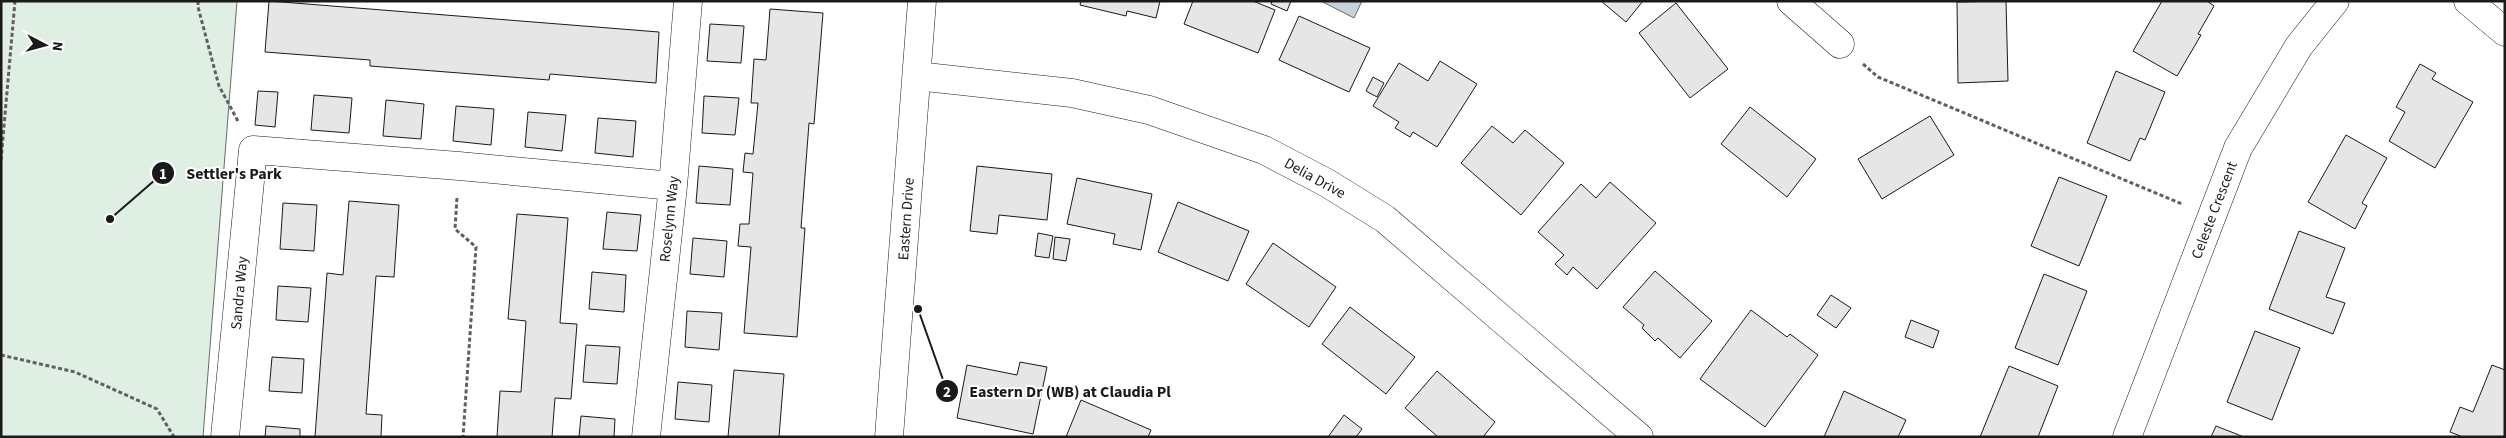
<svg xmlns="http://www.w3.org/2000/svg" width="2506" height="438" font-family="'Source Sans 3',sans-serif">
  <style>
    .green { fill: #e0efe3; stroke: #6a6a6a }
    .water { fill: #c6d2dc; stroke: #6a6a6a }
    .building { fill: #e6e6e6; stroke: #1a1a1a }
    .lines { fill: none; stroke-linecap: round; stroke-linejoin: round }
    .minor-casing { stroke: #1a1a1a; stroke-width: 29 }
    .path { stroke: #5f5f5f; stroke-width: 3; stroke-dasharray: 4 2.5; stroke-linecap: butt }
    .minor { stroke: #fff; stroke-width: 28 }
    .labels { text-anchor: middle; stroke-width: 4; stroke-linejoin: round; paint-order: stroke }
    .street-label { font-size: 15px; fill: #1a1a1a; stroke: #fff }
    .leader { fill: none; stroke: #1a1a1a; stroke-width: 2 }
    .callout-dot { fill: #1a1a1a; stroke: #fff; stroke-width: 2 }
    .mark-label { font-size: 15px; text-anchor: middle; font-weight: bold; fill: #fff }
    .callout-label { font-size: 16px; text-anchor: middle; font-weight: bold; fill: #1a1a1a; stroke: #fff; stroke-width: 4; stroke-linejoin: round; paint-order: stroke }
  </style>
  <rect width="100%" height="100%" fill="#fff"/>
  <path class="green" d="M1 1H237L203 437H1Z"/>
  <path class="water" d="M1321 1H1362L1354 18Z"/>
  <path class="building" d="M269 1 659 32 656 83 550 74 549 80 370 66V60L265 52Z
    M1081 1H1160L1156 18 1127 11 1126 16 1080 5Z
    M1193 1H1253L1275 10 1258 53 1184 24Z
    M1272 1H1291L1287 11 1271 4Z
    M1601 1H1643L1626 22Z
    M2006 1 2008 81 1958 83 1957 2Z
    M2162 1H2207L2214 6 2198 34 2201 35 2177 76 2133 51Z
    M1676 3 1728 69 1690 98 1639 33Z
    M770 9 823 13 814 124 809 123 801 228H805L797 337 744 333 751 247 738 246 740 224H749L753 173 743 172 745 153 753 154 758 103H751L754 59 766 60Z
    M1299 16 1370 48 1349 92 1279 60Z
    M710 24 744 26 741 63 707 61Z
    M1440 61 1477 84 1437 147 1413 132 1410 137 1395 128 1399 122 1373 106 1399 63 1428 81Z
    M2420 64 2436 73 2432 79 2473 102 2435 168 2389 141 2405 112 2396 107Z
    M2116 71 2165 92 2145 140 2140 138 2130 161 2087 143Z
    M1373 77 1384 83 1377 97 1366 91Z
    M258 91 278 92 275 127 255 125Z
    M314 95 352 98 349 133 311 130Z
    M704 96 739 98 735 135 702 133Z
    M386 100 424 104 421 139 383 136Z
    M456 106 494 109 491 145 453 141Z
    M1750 107 1816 159 1787 197 1721 144Z
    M528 112 566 115 562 151 525 147Z
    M1930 116 1954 155 1882 199 1858 159Z
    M598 118 636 121 633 157 595 153Z
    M1492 126 1513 143 1525 130 1564 163 1521 215 1461 163Z
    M2346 135 2387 158 2362 203 2367 206 2355 229 2308 202Z
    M699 166 733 169 730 205 696 203Z
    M977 166 1052 174 1047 220 999 215 997 234 970 231Z
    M2059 177 2107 196 2079 266 2031 246Z
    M1077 178 1152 194 1141 250 1113 244 1115 234 1067 224Z
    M1610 182 1656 223 1597 289 1573 267 1567 275 1555 264 1564 255 1538 232 1581 184 1596 198Z
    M349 201 399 205 394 277 376 276 366 414 382 415 381 437H315L327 273 343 275Z
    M1178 202 1249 231 1228 281 1158 252Z
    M283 203 317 205 314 251 280 249Z
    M607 212 641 215 637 251 603 249Z
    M517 214 568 218 560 323 577 324 571 399 555 398 552 437H497L500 391 521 392 526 321 508 319Z
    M2299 231 2345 248 2326 297 2345 303 2333 334 2269 309Z
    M1038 233 1053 236 1049 258 1035 256Z
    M1055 237 1070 239 1066 261 1053 259Z
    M693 238 727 241 724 277 690 274Z
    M1273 243 1336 287 1309 327 1246 284Z
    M1655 271 1712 321 1680 358 1658 338 1655 341 1642 328 1644 325 1623 307Z
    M592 272 626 275 624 312 589 309Z
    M2044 274 2087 291 2058 365 2015 348Z
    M278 286 311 288 308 322 276 320Z
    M1831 295 1851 308 1836 328 1817 315Z
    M1350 307 1415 357 1386 394 1322 344Z
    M1751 310 1787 337 1790 334 1818 355 1765 427 1700 379Z
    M687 311 722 313 719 350 685 347Z
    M1911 320 1939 331 1933 348 1905 337Z
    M2255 331 2300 348 2272 420 2227 402Z
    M586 345 620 347 617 384 583 382Z
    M272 357 304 359 302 393 269 391Z
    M1020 362 1047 367 1033 434 957 418 967 365 1017 375Z
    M2492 365 2505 370V437H2463L2450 432 2460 407 2473 412Z
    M2009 366 2058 386 2038 437H1980Z
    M734 370 784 374 779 437H728Z
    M1437 371 1495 422 1483 437H1438L1405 408Z
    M678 382 712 385 709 422 675 419Z
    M1844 391 1906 420 1898 437H1824Z
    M1081 400 1151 430 1148 437H1066Z
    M1344 415 1362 429 1356 437H1328Z
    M581 416 615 419 614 437H579Z
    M266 426 300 429V437H265Z
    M2216 426 2244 437H2211Z"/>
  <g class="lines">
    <g class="minor-casing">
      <path id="minor" d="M1791 1 1840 44
        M2468 1 2505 32
        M917 76 1072 93 1149 110 1264 150 1327 183 1385 219 1639 437
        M225 437 253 150 459 166 673 186
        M646 437 673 186 688 1
        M889 437 922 1
        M2127 437 2238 148 2299 46 2335 1"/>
    </g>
    <path class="path" d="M198 1V7L219 86 239 123
      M1863 64 1878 77 2182 204
      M1 160 15 1
      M457 198 455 229 476 247 463 437
      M1 355 75 372 157 409 174 437"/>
    <use href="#minor" class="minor"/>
  </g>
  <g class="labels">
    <g class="street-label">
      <text transform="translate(1315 178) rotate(29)" y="5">Delia Drive</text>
      <text transform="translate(2214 210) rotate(-69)" y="5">Celeste Crescent</text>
      <text transform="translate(669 219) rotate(-84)" y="5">Roselynn Way</text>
      <text transform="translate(906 219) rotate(-86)" y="5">Eastern Drive</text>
      <text transform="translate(239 293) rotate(-85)" y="5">Sandra Way</text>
    </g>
  </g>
  <path class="leader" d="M110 219L163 173M918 309L947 391"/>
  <g class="callout-dot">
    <circle cx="110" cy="219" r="5"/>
    <circle cx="918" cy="309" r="5"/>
    <circle cx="163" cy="173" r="12"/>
    <circle cx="947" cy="391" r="12"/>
  </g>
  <g class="mark-label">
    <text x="163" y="179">1</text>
    <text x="947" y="397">2</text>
  </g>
  <g class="callout-label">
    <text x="234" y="179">Settler's Park</text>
    <text x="1070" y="397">Eastern Dr (WB) at Claudia Pl</text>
  </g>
  <rect width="2506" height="438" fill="none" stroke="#1a1a1a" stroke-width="5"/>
  <g transform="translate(45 45) rotate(96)" stroke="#ffffff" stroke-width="4" paint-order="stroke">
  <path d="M0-4L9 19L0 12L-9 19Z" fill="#1a1a1a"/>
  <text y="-8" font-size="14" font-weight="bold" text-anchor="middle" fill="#1a1a1a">N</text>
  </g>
</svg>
